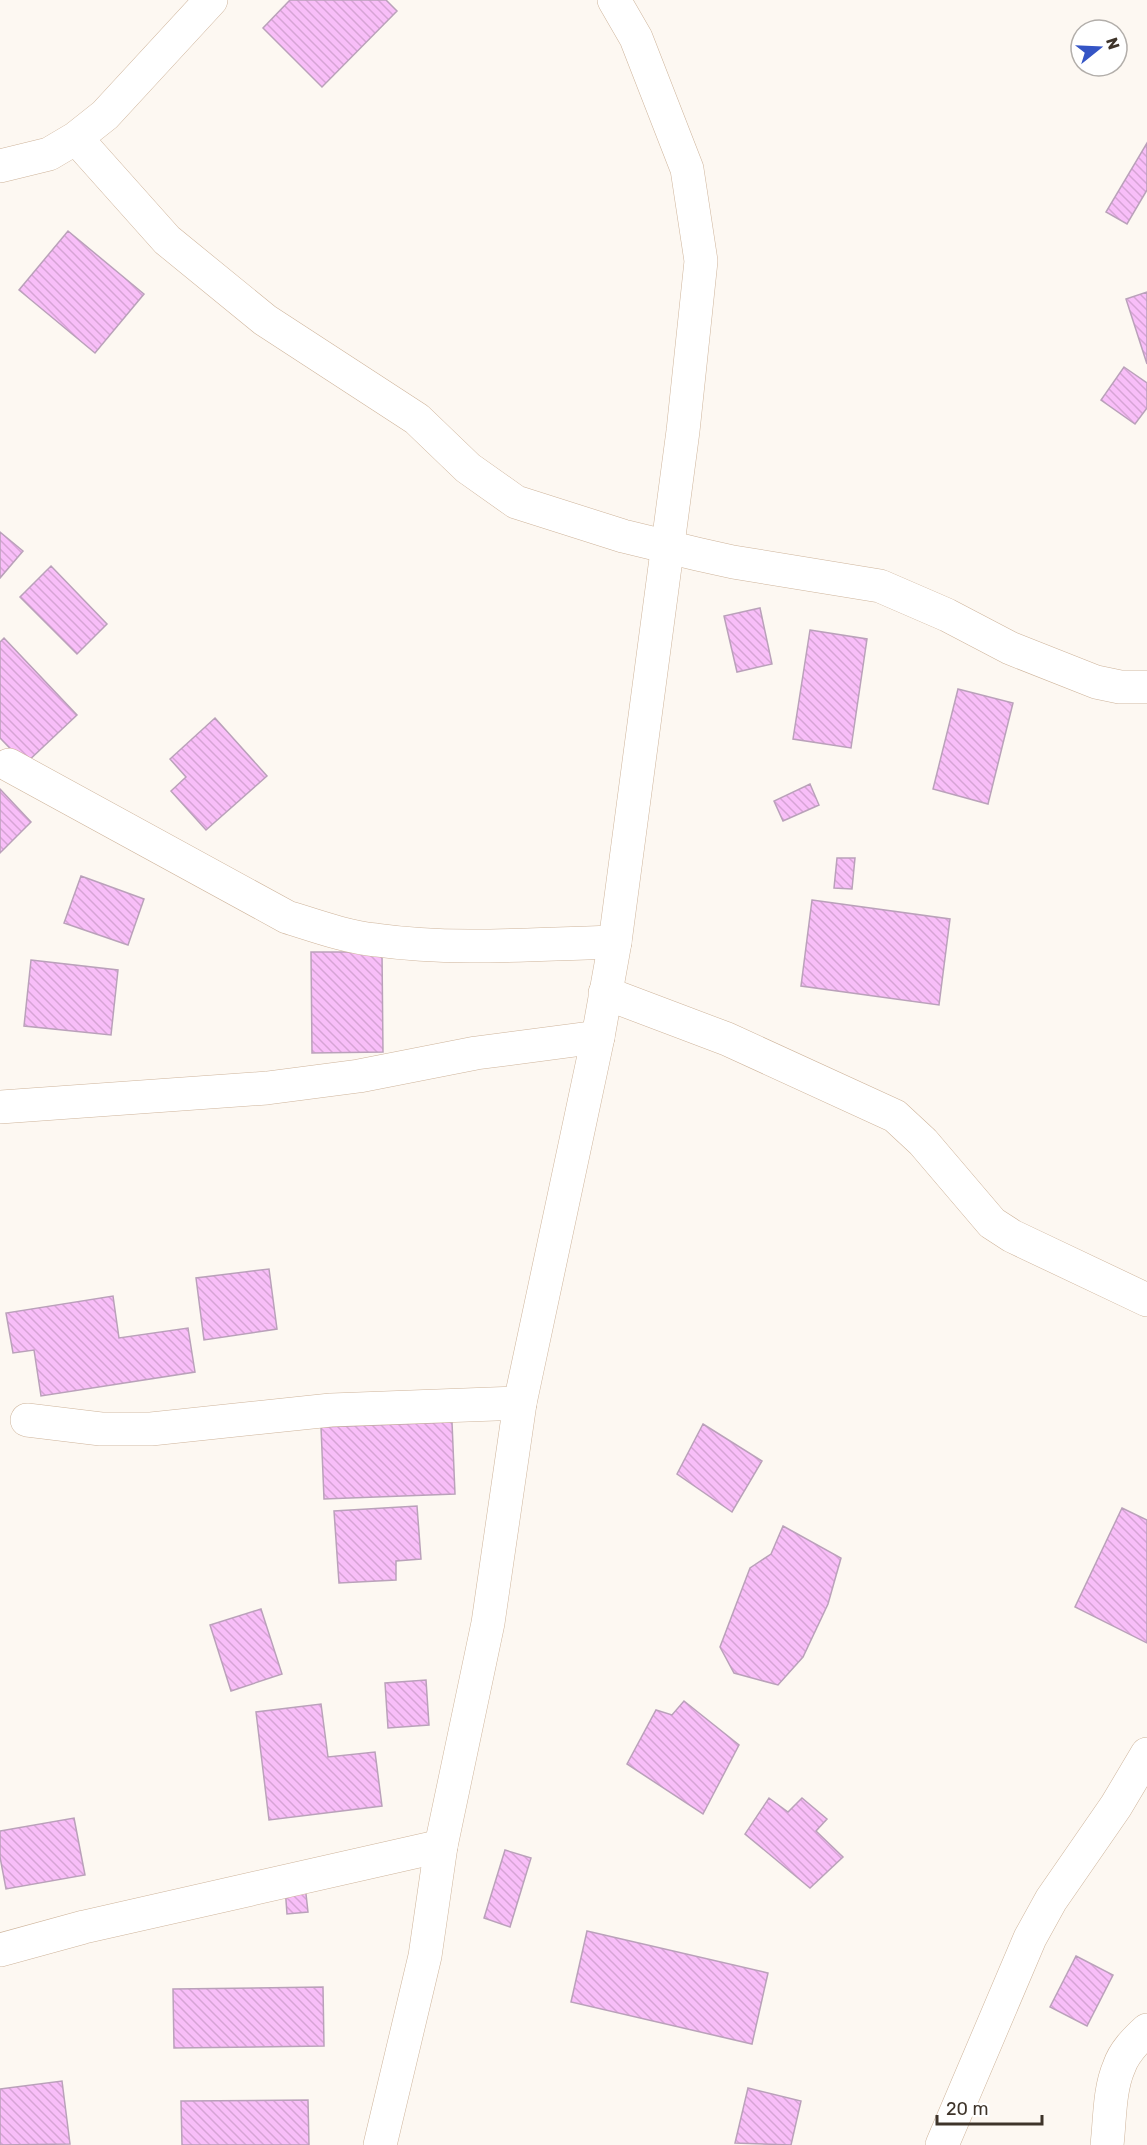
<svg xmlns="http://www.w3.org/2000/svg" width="1147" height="2145" font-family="Rubik,sans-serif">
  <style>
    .building { fill: url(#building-back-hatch); stroke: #baa1ba; stroke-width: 1.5 }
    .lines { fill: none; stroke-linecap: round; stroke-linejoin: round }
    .street-casing { stroke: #ceb49b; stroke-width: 34 }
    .secondary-casing { stroke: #ceb49b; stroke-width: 34 }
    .street { stroke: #fff; stroke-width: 33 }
    .secondary { stroke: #fff; stroke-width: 33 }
  </style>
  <defs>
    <pattern id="building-back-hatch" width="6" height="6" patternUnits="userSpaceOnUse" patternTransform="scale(1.5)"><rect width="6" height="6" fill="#f8bef8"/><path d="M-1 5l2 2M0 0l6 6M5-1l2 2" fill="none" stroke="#d6a4d5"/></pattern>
  </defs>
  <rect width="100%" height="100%" fill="#fdf8f2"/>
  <path class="building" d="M290 0H386L397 11 322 87 263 28Z
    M1147 143V190L1127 224 1106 212Z
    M68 231 144 294 95 353 19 290Z
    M1147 292V364L1126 299Z
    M1124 367 1147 383V408L1135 424 1101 400Z
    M0 532 23 551 0 578Z
    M51 566 107 624 77 654 20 597Z
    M760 608 772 664 737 672 724 616Z
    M810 630 867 639 851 748 793 739Z
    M4 638 77 715 25 764 0 738V642Z
    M958 689 1013 703 988 804 933 789Z
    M215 718 267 776 206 830 171 791 186 777 170 759Z
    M810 784 819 805 783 821 774 801Z
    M0 789 31 822 0 853Z
    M837 858H855L852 889 834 888Z
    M81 876 144 899 128 945 64 923Z
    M812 900 950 919 939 1005 801 986Z
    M311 952H382L383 1052 312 1053Z
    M31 960 118 970 111 1035 24 1026Z
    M269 1269 277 1329 204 1340 196 1278Z
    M113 1296 119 1338 188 1328 195 1372 41 1396 34 1350 13 1353 6 1313Z
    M452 1422 455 1494 324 1499 321 1427Z
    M703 1424 762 1461 732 1512 677 1474Z
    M417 1506 421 1559 396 1561V1580L339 1583 334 1511Z
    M1122 1508 1147 1520V1643L1075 1607Z
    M783 1526 841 1558 828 1604 803 1657 778 1685 734 1673 720 1647 750 1568 771 1554Z
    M261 1609 282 1674 231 1691 210 1625Z
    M426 1680 429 1725 388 1728 385 1683Z
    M684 1701 739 1745 703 1814 627 1764 656 1710 672 1715Z
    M321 1704 328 1757 375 1752 382 1806 269 1820 256 1712Z
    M769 1798 788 1812 802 1798 827 1819 816 1831 843 1857 810 1888 745 1834Z
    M74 1818 85 1875 6 1889 0 1857V1831Z
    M505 1850 531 1858 510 1927 484 1918Z
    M305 1885 308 1912 287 1914 285 1887Z
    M587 1931 768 1973 752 2044 571 2002Z
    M1076 1956 1113 1975 1087 2026 1050 2007Z
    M323 1987 324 2046 174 2048 173 1989Z
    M62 2081 70 2144 0 2145V2089Z
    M748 2088 801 2101 791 2145 735 2143Z
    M308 2100 309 2145H182L181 2101Z"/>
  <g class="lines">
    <g class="street-casing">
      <path id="street" d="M76 138 167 240 265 320 417 419 468 468 516 502 623 536 697 554 733 562 880 586 947 615 1010 648 1096 682 1120 687H1147
        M0 166 49 154 76 138 105 115 211 0
        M9 765 287 917C316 926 346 937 376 940 455 951 536 944 615 942
        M605 993 727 1039 895 1116 923 1142 992 1223 1012 1236 1147 1300
        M0 1107 267 1088 359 1076 476 1053 598 1037
        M27 1420 101 1429H151L331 1410 520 1403
        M0 1950 84 1927 441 1846
        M942 2145 1030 1938 1051 1900 1116 1806 1147 1754
        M1107 2145C1110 2120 1109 2090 1119 2067 1124 2052 1136 2040 1147 2030"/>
    </g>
    <g class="secondary-casing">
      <path id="secondary" d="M380 2145 425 1956 441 1846 488 1623 520 1403 598 1037 615 942 683 431 701 261 687 169 636 38 614 0"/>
    </g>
    <use href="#street" class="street"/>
    <use href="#secondary" class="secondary"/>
  </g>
  <g transform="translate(1099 48) rotate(72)"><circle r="28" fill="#ffffff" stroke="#b2aeaa" stroke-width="1.5"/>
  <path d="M0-4.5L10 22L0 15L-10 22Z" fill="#3454c5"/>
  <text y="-9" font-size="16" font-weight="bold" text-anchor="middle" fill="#3e342a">N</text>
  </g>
  <path d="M937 2115v9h105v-9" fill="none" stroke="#3e342a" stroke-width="3"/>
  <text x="946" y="2115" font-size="18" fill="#3e342a" stroke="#ffffff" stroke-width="4.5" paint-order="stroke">20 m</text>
</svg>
